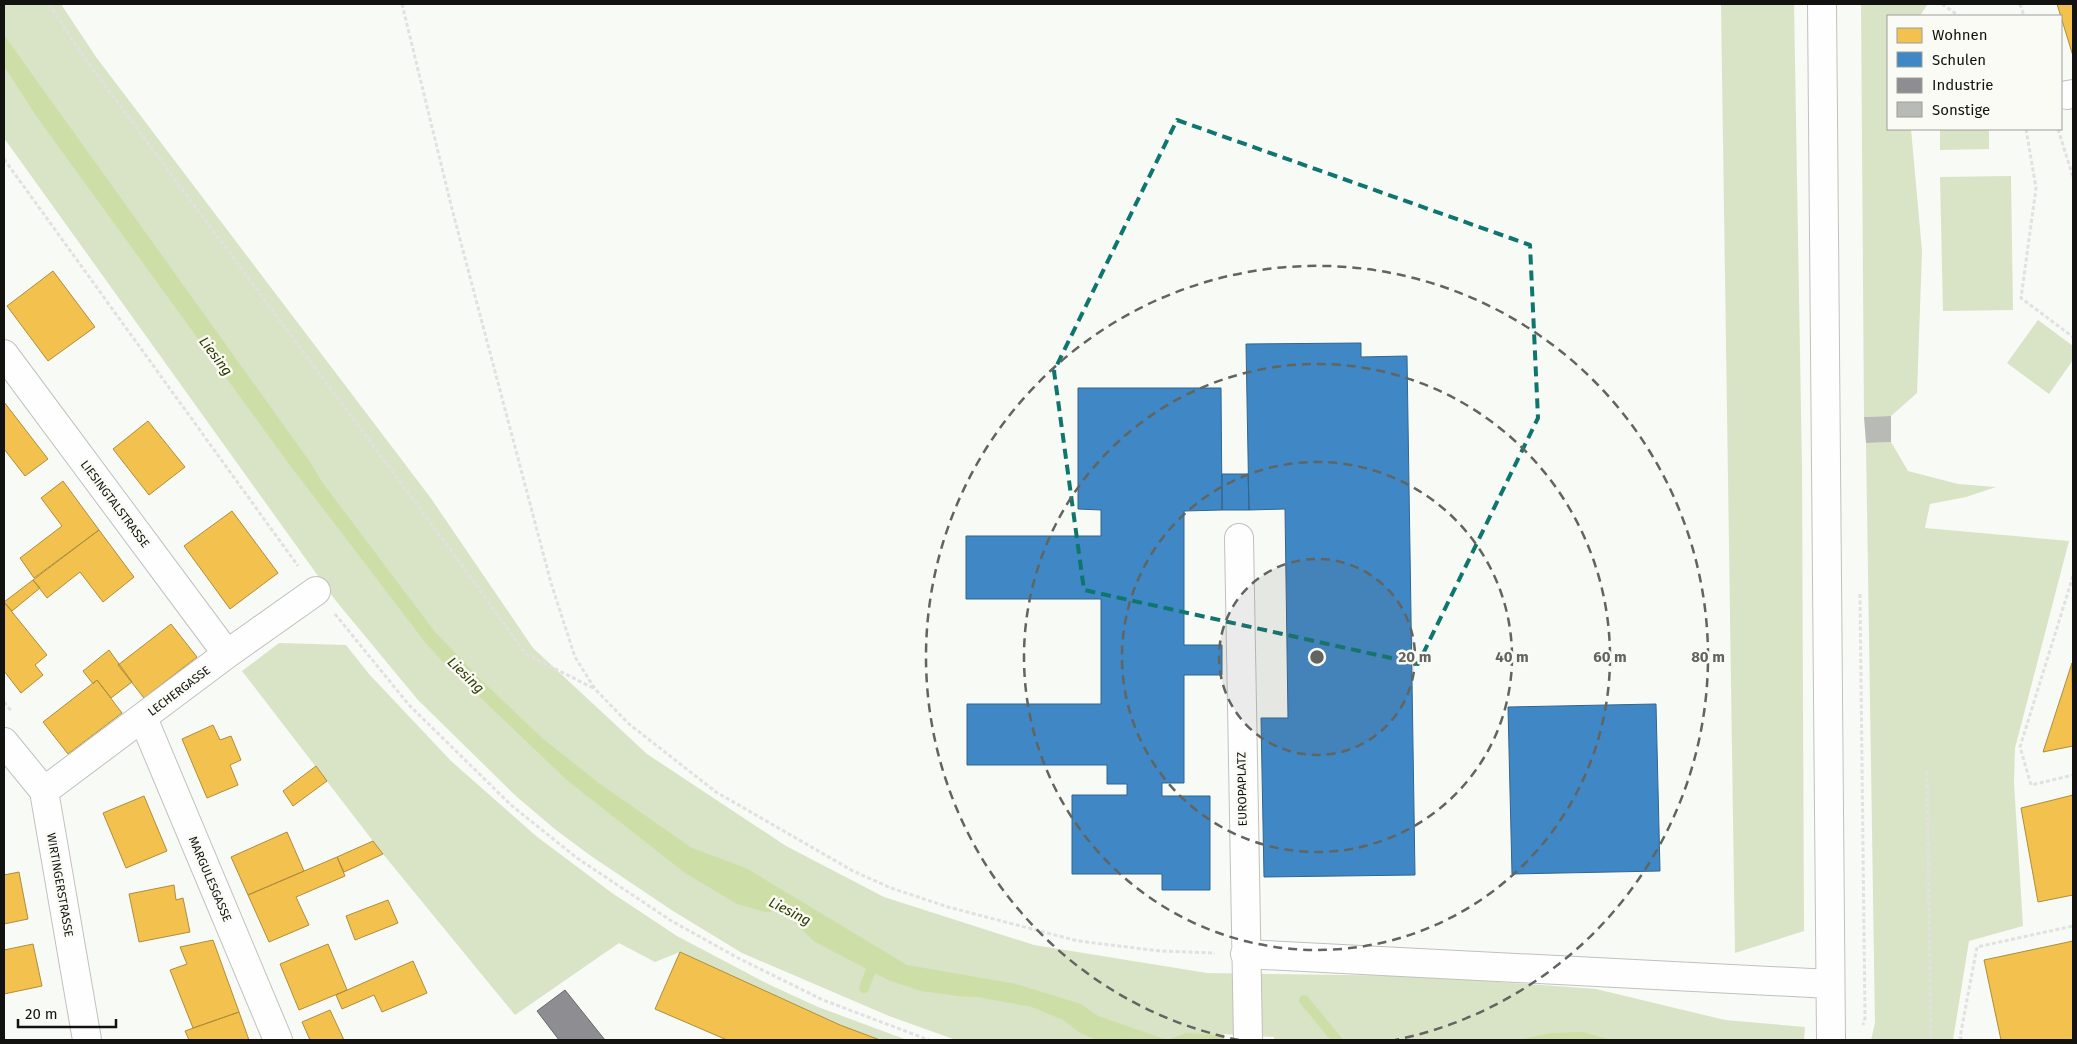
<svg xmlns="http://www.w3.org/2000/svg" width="2077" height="1044" font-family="'Fira Sans',sans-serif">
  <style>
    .green { fill: #d9e3c5 }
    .water { fill: #cddfa7 }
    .pier { fill: #f8faf5 }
    .homes { fill: #f2c14e; stroke: #af8d3b }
    .schools { fill: #3f88c5; stroke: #32658f }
    .industry { fill: #8d8d92; stroke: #68686b }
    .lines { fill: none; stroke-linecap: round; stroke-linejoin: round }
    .stream { stroke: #cddfa7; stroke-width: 10 }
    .building { fill: #b8bab6 }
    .minor-casing { stroke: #c0c1bd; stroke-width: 30 }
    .path { stroke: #e1e1e1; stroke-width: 3; stroke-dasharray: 4 2.5; stroke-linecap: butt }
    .minor { stroke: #fefefe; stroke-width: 28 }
    .marked { fill: none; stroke: #0f766e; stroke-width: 4; stroke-dasharray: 10 6; stroke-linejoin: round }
    .ring { fill: none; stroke: #626460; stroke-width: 2.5; stroke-dasharray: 9 6 }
    .labels { text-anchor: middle; stroke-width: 5; stroke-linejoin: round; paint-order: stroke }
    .street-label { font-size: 12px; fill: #121310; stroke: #f9fbf4 }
    .water-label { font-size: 14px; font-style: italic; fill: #2f3c01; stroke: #f9fbf4 }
    .centre { fill: #626460; stroke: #f9fbf4; stroke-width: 2.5 }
    .ring-label { font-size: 15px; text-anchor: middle; font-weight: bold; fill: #626460; stroke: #f9fbf4; stroke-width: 5; stroke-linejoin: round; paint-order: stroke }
  </style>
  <rect width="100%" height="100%" fill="#f8faf5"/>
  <path class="green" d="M4 4H61L96 57 430 497 533 648 647 754 786 846 884 897 1034 945 1207 973 1417 976 1596 989 1725 1020 1805 1027 1804 1040H956L889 1016 742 953 673 911 591 856 556 830 517 797 418 700 336 601 4 138Z
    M1721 4H1794L1802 469 1804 931 1735 953Z
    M1861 4 1927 5 1920 16H1888V129H1911L1922 251 1917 393 1891 416 1864 417Z
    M1940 129H1989V149L1940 150Z
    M2011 176 2013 310 1943 311 1940 177Z
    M2038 320 2073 346V360L2049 394 2007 363Z
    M1891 442 1908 471 1958 484 1996 487 1966 497 1930 504 1925 528 2069 541 2015 748 2014 783 2023 926 1969 941 1953 1040H1871L1875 1023 1866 443Z
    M279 643 346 645 369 674 451 761 536 836 612 893 677 936 768 984 818 1007 907 1040H880L840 1025 680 952 655 962 619 943 515 1015 383 854 242 671Z"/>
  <path class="water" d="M4 35 310 462 322 482 435 632 478 677 542 738 600 784 692 848 746 868 907 965 1016 984 1081 1004 1098 1016 1167 1040 1187 1033 1281 1040H1097L1080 1033 1063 1020 1032 1007 978 997 958 996 921 991 888 980 815 942 782 911 765 912 737 904 685 873 568 781 442 661 425 642 286 460 37 117 4 66Z
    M1582 1032 1612 1040H1519L1551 1033Z"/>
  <path class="pier" d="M1224 1034 1274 1037V1040H1224Z"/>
  <path class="homes" d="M2057 4H2073V56Z
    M53 271 95 327 48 361 7 306Z
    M4 402 48 459 25 476 4 449Z
    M148 421 185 467 149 495 113 449Z
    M63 481 99 530 34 578 20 558 62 526 41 498Z
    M232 511 278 573 230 609 184 546Z
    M99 530 134 577 103 602 80 572 47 598 33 580Z
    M33 580 40 588 12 611 4 602Z
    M4 602 47 655 35 665 43 675 21 693 4 671Z
    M171 624 197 657 144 698 118 665Z
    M109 650 132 682 111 698 97 680 93 684 83 671Z
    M2072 663 2073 746 2043 752Z
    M97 680 122 713 68 754 43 722Z
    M213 725 220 740 231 736 241 760 230 765 238 785 207 798 182 739Z
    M316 766 327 781 293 806 283 791Z
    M2073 795V895L2038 902 2021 808Z
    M144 796 167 851 126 868 103 813Z
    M287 832 304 871 248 895 231 857Z
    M373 841 383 854 344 872 337 857Z
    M337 857 345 876 296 897 309 925 269 942 248 895Z
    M19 872 28 919 4 924V875Z
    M174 885 176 900 183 898 190 932 139 942 129 894Z
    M388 900 398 923 355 940 346 916Z
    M213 940 239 1012 193 1028 170 970 187 964 180 947Z
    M2073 941V1040H2001L1984 960Z
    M33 944 42 986 4 994V950Z
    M328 944 347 990 299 1010 280 964Z
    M680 952 840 1025 880 1040H727L655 1009Z
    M413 961 427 993 382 1012 374 995 342 1009 336 995Z
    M330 1010 344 1040H310L302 1022Z
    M239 1012 249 1040H189L185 1031Z"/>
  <path class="schools" d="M1361 343V357L1407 356 1415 875 1264 877 1261 718H1288L1285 509 1249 510 1246 344Z
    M1078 388H1221L1222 510 1184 511V645H1222V675H1184V783H1162V796H1210V890H1162V874H1072V795H1127V784H1107V765H967V704H1101V599H966V536H1101V510L1078 509Z
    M1222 474H1248L1249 510H1222Z
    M1656 704 1660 871 1512 874 1508 707Z"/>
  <path class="industry" d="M565 990 605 1040H559L537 1011Z"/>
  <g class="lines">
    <path class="stream" d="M864 988 874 962
      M1304 1000 1337 1040"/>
  </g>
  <path class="building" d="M1891 416V442L1866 443 1864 417Z"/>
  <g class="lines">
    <g class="minor-casing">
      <path id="minor" d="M1822 4 1831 1040
        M2067 95 2073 94
        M4 354 227 654
        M1239 538 1248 1040
        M143 718 278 1040
        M4 742 44 791 87 1040
        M44 791 227 654 316 591
        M1245 954 1830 984"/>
    </g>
    <path class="path" d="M49 4 86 60 456 557 526 654 595 689
      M402 4 452 209 551 583 575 657 595 689 629 724 716 792 853 871 891 888 948 907 1078 941 1160 951 1215 953
      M1942 4 1959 16
      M2020 4 2024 16
      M2026 129 2036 188 2021 298 2073 337
      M2058 129 2073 177
      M4 159 298 566
      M2073 576 2020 747 2031 785 2073 775
      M1860 594 1865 1018 1863 1025
      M335 614 409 705 511 805 577 858 670 920 738 958 823 1000 929 1040
      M4 702 12 712
      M1927 771 1931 1040
      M1962 1040 1960 1037 1977 947 2073 926"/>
    <use href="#minor" class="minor"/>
  </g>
  <path class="marked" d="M1177 120 1530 245 1538 418 1418 664 1084 590 1054 371Z"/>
  <circle cx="1317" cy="657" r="98" fill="#626460" fill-opacity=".12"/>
  <g class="ring">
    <circle cx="1317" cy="657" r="98"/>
    <circle cx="1317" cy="657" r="195"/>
    <circle cx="1317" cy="657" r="293"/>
    <path d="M1239 1040A391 391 0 1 1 1395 1040"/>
  </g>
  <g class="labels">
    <g class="street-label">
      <text transform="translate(115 504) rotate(53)" y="4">LIESINGTALSTRASSE</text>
      <text transform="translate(179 691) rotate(-37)" y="4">LECHERGASSE</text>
      <text transform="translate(1242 789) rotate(-91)" y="4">EUROPAPLATZ</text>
      <text transform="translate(210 879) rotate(67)" y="4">MARGULESGASSE</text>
      <text transform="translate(60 885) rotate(80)" y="4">WIRTINGERSTRASSE</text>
    </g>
    <g class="water-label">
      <text transform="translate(216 356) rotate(53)" y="5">Liesing</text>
      <text transform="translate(466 675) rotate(44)" y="5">Liesing</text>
      <text transform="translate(790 911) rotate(27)" y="5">Liesing</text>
    </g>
  </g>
  <circle cx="1317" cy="657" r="8" class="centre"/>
  <g class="ring-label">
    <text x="1415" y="662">20 m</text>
    <text x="1512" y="662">40 m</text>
    <text x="1610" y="662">60 m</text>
    <text x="1708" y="662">80 m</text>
  </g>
  <rect width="2077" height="1044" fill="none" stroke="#121310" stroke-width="10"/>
  <rect x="1887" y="15" width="175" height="115" fill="#f9fbf4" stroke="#9d9e99"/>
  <rect x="1897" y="28" width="25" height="15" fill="#f2c14e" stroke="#9d9e99"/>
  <text x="1932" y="40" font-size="15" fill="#121310">Wohnen</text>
  <rect x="1897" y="52" width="25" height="15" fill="#3f88c5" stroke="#9d9e99"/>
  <text x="1932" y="65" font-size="15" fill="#121310">Schulen</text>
  <rect x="1897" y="78" width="25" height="15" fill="#8d8d92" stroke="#9d9e99"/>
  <text x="1932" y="90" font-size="15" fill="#121310">Industrie</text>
  <rect x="1897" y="102" width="25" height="15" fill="#b8bab6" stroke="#9d9e99"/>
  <text x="1932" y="115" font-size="15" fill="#121310">Sonstige</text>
  <path d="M18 1019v8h98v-8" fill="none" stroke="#121310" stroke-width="2.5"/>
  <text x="25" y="1019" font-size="15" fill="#121310" stroke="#f9fbf4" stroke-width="4" paint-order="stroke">20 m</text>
</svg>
